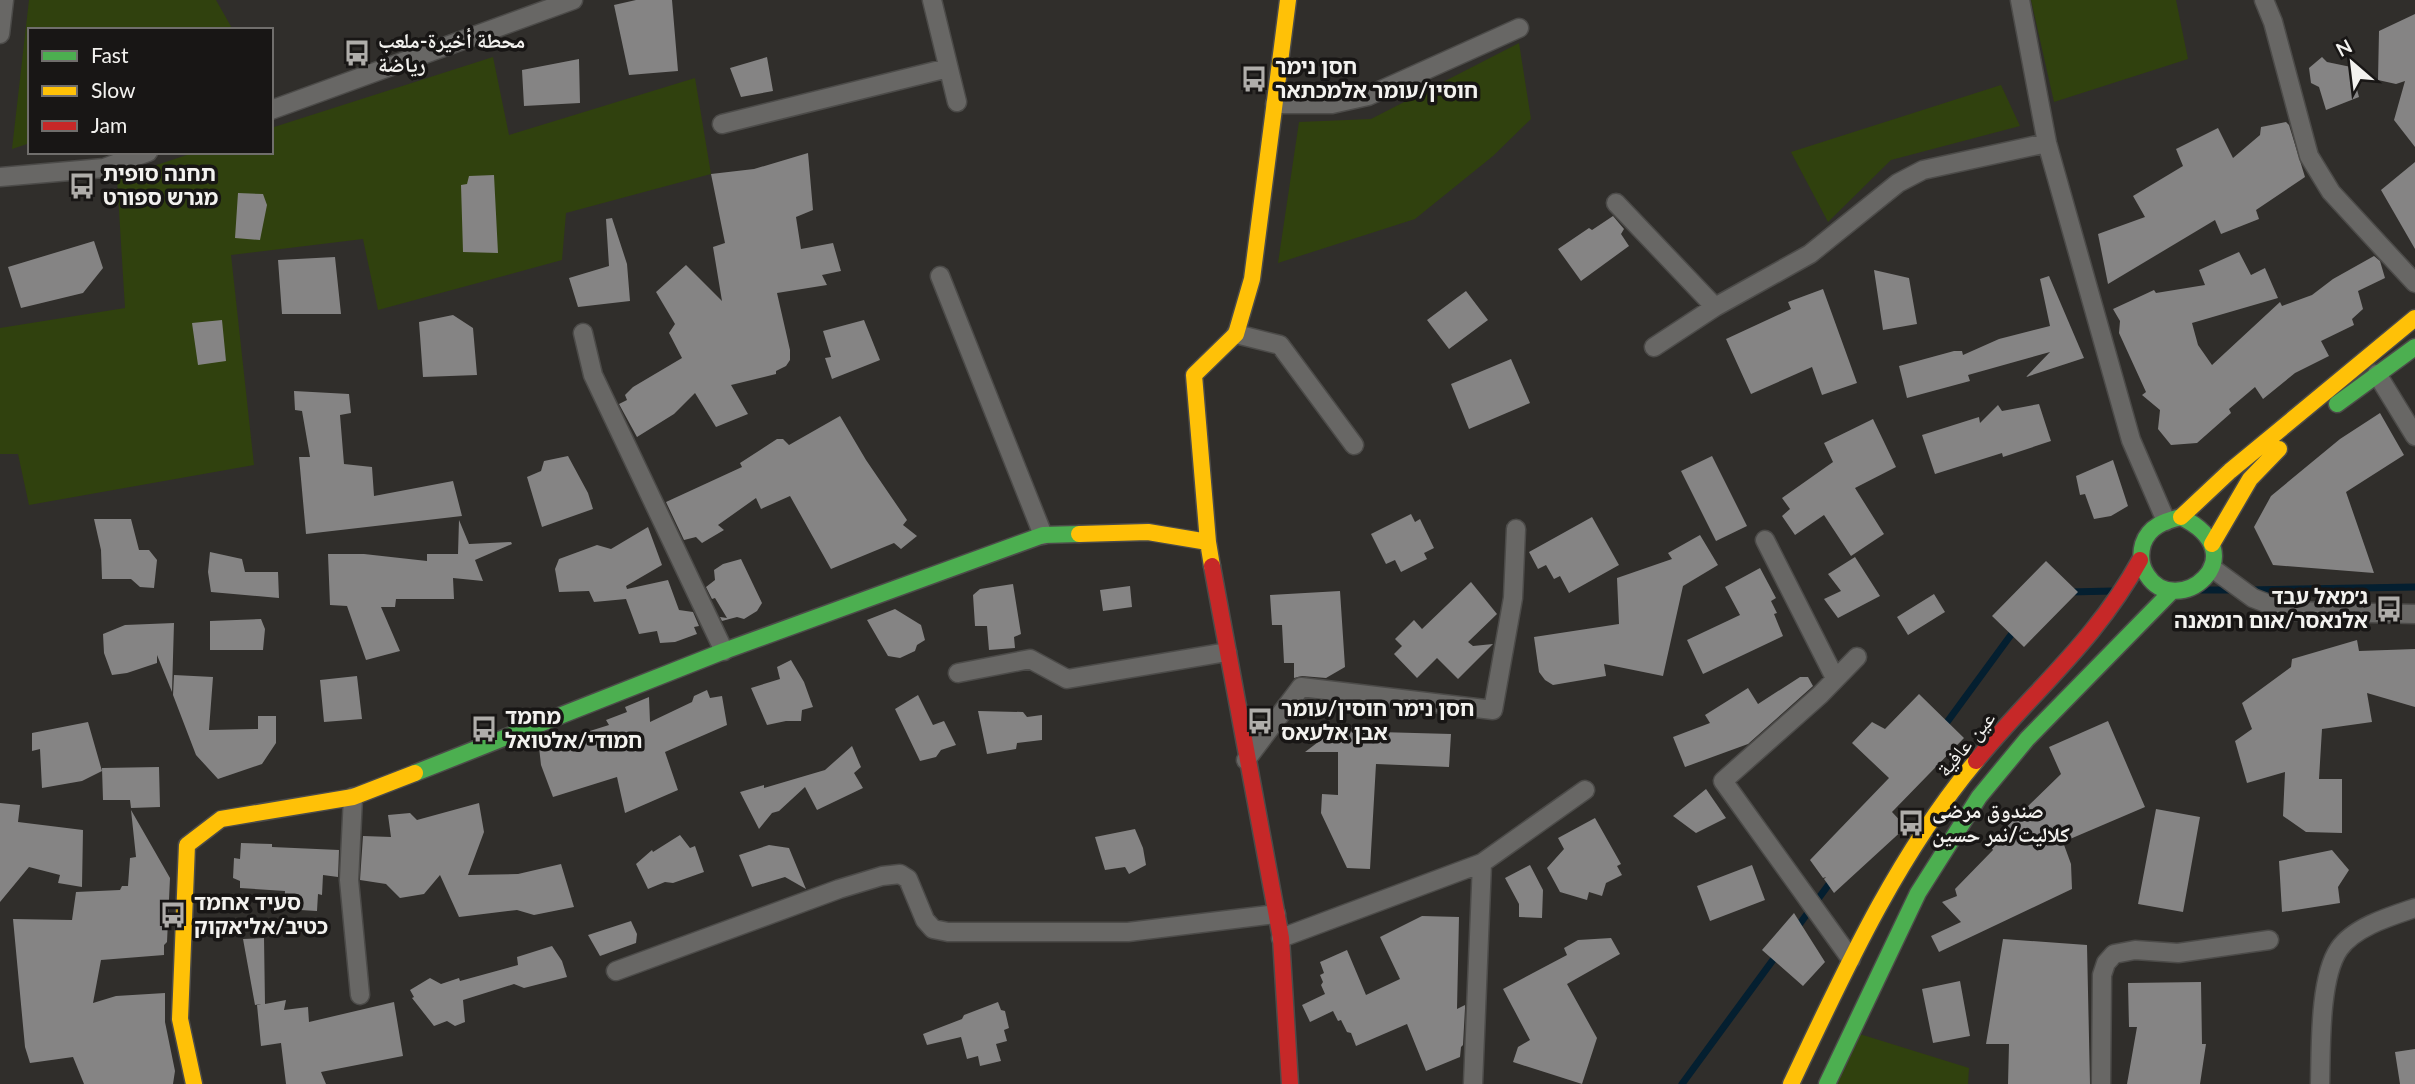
<svg xmlns="http://www.w3.org/2000/svg" width="2415" height="1084" font-family="Lato,'Noto Naskh Arabic','Noto Sans Hebrew',sans-serif">
  <style>
    .green { fill: #30410e }
    .lines { fill: none; stroke-linecap: round; stroke-linejoin: round }
    .stream { stroke: #041f30; stroke-width: 7 }
    .building { fill: #858484 }
    .street-casing { stroke: #4c4b49; stroke-width: 21 }
    .fast-casing { stroke: #4c4b49; stroke-width: 19 }
    .slow-casing { stroke: #4c4b49; stroke-width: 19 }
    .jam-casing { stroke: #4c4b49; stroke-width: 19 }
    .street { stroke: #686765; stroke-width: 18 }
    .fast { stroke: #4caf50; stroke-width: 16 }
    .slow { stroke: #ffc107; stroke-width: 16 }
    .jam { stroke: #c62828; stroke-width: 16 }
    .labels { text-anchor: middle; stroke-width: 7; stroke-linejoin: round; paint-order: stroke }
    .poi-label { font-size: 21px; font-weight: bold; fill: #f3f2ef; stroke: #181615; text-anchor: start }
    .street-label { font-size: 21px; fill: #f3f2ef; stroke: #181615 }
  </style>
  <rect width="100%" height="100%" fill="#302e2b"/>
  <path class="green" d="M29 0H216L233 30H30V143L12 149Z
    M2031 0H2176L2188 59 2054 102Z
    M1519 43 1531 119 1493 156 1415 219 1278 263 1299 122 1371 119Z
    M493 57 509 135 695 78 711 174 566 213 562 260 378 310 363 239 231 255 254 465 29 505 18 454H0V328L125 308 117 178 196 152H271V128Z
    M2001 85 2020 126 1891 160 1828 222 1791 152Z
    M1850 1031 1969 1068 1968 1084H1828Z"/>
  <g class="lines">
    <path class="stream" d="M2202 590H2236
      M2248 590 2415 587
      M2069 592 2113 591
      M1942 729 2016 628
      M1796 929 1832 880
      M1682 1084 1778 953"/>
  </g>
  <path class="building" d="M636 0H672L678 71 629 75 614 5Z
    M2415 14V147L2394 120 2405 81 2396 84 2378 80 2379 31Z
    M767 57 773 91 741 97 730 68Z
    M2322 57 2327 62 2351 67 2359 97 2326 110 2319 87 2311 83 2309 68Z
    M579 59 580 103 524 106 522 70Z
    M2286 122 2289 125 2305 177 2256 210 2259 219 2221 234 2215 220 2108 284 2098 234 2145 217 2133 196 2183 166 2176 149 2218 128 2233 158 2260 135 2261 127Z
    M808 153 813 210 796 217 801 249 833 243 841 271 822 275 827 285 777 293 790 350V360L786 366 776 371V374L731 385 748 414 716 427 695 393 674 414 637 437 619 404 627 400 625 395 633 387 682 358 669 333 675 324 656 292 686 265 722 301 713 247 725 243 711 174 754 169Z
    M2415 162V249L2381 190Z
    M494 175 498 253 463 252 461 185 467 184 469 176Z
    M238 193 263 194 267 205 260 240 235 238Z
    M1613 216 1624 229 1621 234 1629 246 1581 281 1558 249 1589 228 1592 230Z
    M612 218 627 264 630 301 578 307 569 278 609 266 606 219Z
    M94 241 103 268 83 293 21 308 8 267Z
    M2239 252 2251 275 2265 268 2278 298 2192 323 2198 345 2212 365 2280 302 2282 306 2312 295 2333 279 2374 256 2380 261 2385 278 2358 291 2363 309 2352 319 2354 325 2321 341 2329 356 2295 373 2263 399 2255 387 2229 409 2231 413 2197 443 2171 445 2158 429 2160 410 2142 395 2146 392 2119 333 2120 321 2113 309 2154 290 2156 293 2205 285 2199 270Z
    M335 257 341 314H282L278 260Z
    M1874 270 1909 278 1917 324 1883 330Z
    M2049 276 2084 358 2026 377 2050 352 1968 375 1970 381 1907 398 1899 366 1954 351H1962L1963 355 1999 339 2050 326 2040 279Z
    M1823 289 1857 383 1822 395 1812 367 1751 394 1726 339 1791 309 1788 302Z
    M1466 291 1488 320 1449 349 1427 320Z
    M453 315 473 328 477 375 423 377 419 322Z
    M222 320 226 361 198 365 192 323Z
    M864 320 880 360 832 379 825 358 831 357 823 331Z
    M1511 359 1530 403 1469 429 1451 384Z
    M294 391 349 394 351 413 340 415 344 464 372 467 374 496 453 481 462 516 306 534 299 457H310L302 411 295 410Z
    M2039 404 2051 441 2003 457 2002 453 1935 474 1922 435 1979 417 1980 423 1998 405 2002 411Z
    M2380 413 2404 455 2346 492 2374 573 2273 565 2254 527 2271 496 2340 439Z
    M840 416 866 460 907 520 903 525 917 536 901 549 894 543 831 569 790 496 761 509 756 498 718 525 724 530 702 543 696 537 684 540 666 502 742 467 740 463 777 439H783L789 445Z
    M1873 419 1896 467 1855 488 1884 534 1851 556 1824 515 1795 535 1782 516 1790 509 1782 498 1833 462 1824 443Z
    M568 456 588 493 593 509 542 527 527 477 541 471 544 461Z
    M1712 456 1747 526 1716 541 1681 471Z
    M2113 460 2128 506 2111 516 2094 519 2085 494 2080 495 2076 476Z
    M1411 514 1415 522 1420 519 1434 548 1424 553 1427 559 1401 572 1395 560 1386 564 1371 534Z
    M1592 517 1619 565 1569 593 1560 576 1554 579 1546 565 1538 569 1529 552Z
    M94 519H131L139 550H149L157 560 154 588 140 587 131 579H102L101 550Z
    M459 520 469 544 511 542 512 544 475 560 483 581 453 578 454 599H396L395 607H381L400 651 366 660 347 606 330 605 328 554H364L427 561V554H458Z
    M648 527 662 565 626 586 627 589 668 580 679 610 693 612 699 626 694 627 697 634 675 642 660 643 657 631 639 634 626 599 594 602 589 591 559 592 555 569 559 559 597 545 611 549Z
    M1700 535 1718 565 1683 586 1663 676 1604 664 1606 676 1553 685 1545 680 1539 672 1534 637 1619 624 1617 578 1672 559 1668 553Z
    M210 552 242 559 245 572H278L279 598 211 592 208 572Z
    M1855 557 1880 596 1838 618 1824 599 1841 591 1828 574Z
    M741 559 762 603 757 611 744 619 737 617 722 621 720 617 727 618 715 598 712 599 706 587 715 580 714 570 723 564Z
    M2046 561 2078 592 2024 647 1992 616Z
    M1760 568 1776 598 1771 601 1777 613 1774 614 1783 636 1703 674 1687 640 1740 615 1725 587Z
    M1471 582 1497 614 1468 642 1473 646 1493 644 1458 679 1437 658 1417 678 1394 654 1402 646 1395 639 1414 620 1422 629Z
    M1013 584 1021 634 1014 637 1015 648 989 650 987 626H975L973 595 980 589Z
    M1130 586 1132 607 1103 611 1100 590Z
    M1340 591 1345 667 1326 678 1302 676 1294 678V663H1284L1282 625H1272L1270 595Z
    M1934 594 1945 612 1908 635 1897 617Z
    M895 609 921 625 925 640 917 645 915 651 900 658 888 656 867 620Z
    M261 619 265 629 263 650H210V621Z
    M174 623 172 692 157 655V663L127 673 112 675 104 653 103 634 125 625Z
    M2357 640 2359 651 2415 649V707L2367 693 2372 722 2322 729 2319 779H2342V833L2306 832 2283 816 2285 772 2247 783 2235 741 2252 729 2242 703 2291 667 2292 659Z
    M791 660 804 682 813 707 802 710 801 721H786L767 725 751 688 780 679 777 667Z
    M174 675 213 677 209 730 258 729V716H276V743L262 764 218 779 196 755 173 695Z
    M357 676 362 719 324 722 320 680Z
    M1800 677H1808L1813 686 1748 744 1685 767 1673 737 1710 723 1705 715 1748 688 1758 704Z
    M707 690 710 698 722 696 727 725 665 752 678 790 625 813 617 777 553 797 541 765 539 747 609 725 606 720 627 712 625 707 649 697 650 722 692 702 694 696Z
    M1919 694 1964 738 1892 812 1906 827 1834 893 1824 879 1826 877 1823 878 1810 860 1889 778 1852 743 1872 722 1885 729Z
    M918 695 933 725 944 721 956 745 941 750 936 757 920 761 895 709Z
    M978 711 1023 712 1027 717 1042 715V740L1017 743 1016 749 987 754Z
    M2108 721 2145 807 2063 842 2071 864 2072 889 1939 952 1931 936 1961 922 1942 902 1957 896 1955 889 1993 850 1989 844 2061 774 2049 747Z
    M88 722 102 771 82 781 42 788 40 749 32 751V733Z
    M1338 727H1379V732L1451 734 1449 767 1376 764 1370 869 1347 868 1321 813 1322 794 1338 795V752H1305Z
    M852 746 861 767 854 773 863 788 817 810 805 787 779 811 772 813 759 829 740 792 764 785V788L825 770Z
    M159 767 160 807 131 808 130 800H103L102 768Z
    M1706 789 1726 818 1696 833 1673 816Z
    M0 803 20 805 18 822 83 830 82 887 58 883 60 875 29 867 0 902Z
    M479 803 484 832 468 875 518 874 561 864 574 907 534 915 517 910 459 917 440 875 424 894 400 898 386 884 360 880 363 836 391 837 388 815 410 813 417 820Z
    M2156 809 2200 817 2183 912 2138 904Z
    M131 810 170 878 167 942 164 945V955L101 960 93 1003 116 996 165 993V1022L175 1071 173 1084H84L73 1057 30 1063 25 1047 13 919 72 920 76 892 120 890 122 886H128L130 858 136 857Z
    M1595 818 1621 864 1617 866 1622 875 1606 883 1602 896 1589 892 1587 900 1560 892 1547 868 1564 849 1558 838Z
    M1135 829 1143 848 1146 865 1129 874 1125 867 1105 870 1095 837Z
    M680 835 690 848 695 846 704 872 673 883 665 882 648 889 636 864 652 850 653 852Z
    M241 843 272 844V847L339 850 338 877 323 875 322 895 318 894 317 911 284 909 285 891 240 888V881L233 878 234 858 240 859Z
    M769 845 789 848 806 889 785 877 752 887 739 855Z
    M2332 850 2349 870 2338 887 2340 903 2282 912 2279 861Z
    M1530 865 1543 890 1542 918 1519 917V904L1505 878Z
    M1752 865 1765 900 1710 921 1697 886Z
    M1794 913 1825 962 1803 986 1762 950Z
    M1422 916 1459 917 1457 1009 1465 1005V1008L1463 1045 1461 1047 1460 1057 1426 1071 1407 1024 1356 1046 1351 1033 1347 1032 1341 1020 1338 1021 1333 1011 1310 1022 1302 1005 1325 994 1321 985 1323 982 1320 975 1324 973 1320 962 1347 950 1366 995 1400 979 1380 937Z
    M631 921 637 934 636 943 600 956 588 935Z
    M264 938 265 1004 286 1000 284 1010 308 1007 309 1022 394 1002 403 1056 321 1072 326 1084H286L281 1043 261 1046 257 1005 261 1004 255 1005 243 939Z
    M1611 938 1620 954 1567 984 1597 1038 1582 1084 1513 1062 1518 1047 1530 1040 1503 989 1567 955 1564 948 1578 940Z
    M2003 939 2087 945 2090 1084H2008L2009 1044H1986Z
    M552 946 562 961 567 977 524 988 514 984 463 1000 465 1022 455 1026 447 1021 434 1026 412 998 414 997 410 990 430 978 441 984 459 978 460 981 518 965 517 957Z
    M1960 981 1970 1036 1933 1043 1922 989Z
    M2201 982 2202 1044H2206L2200 1084H2127L2137 1027H2129L2128 983Z
    M998 1002 1001 1010 1005 1011 1009 1028 1004 1030 1007 1041 996 1044 1001 1061 980 1066 978 1056 967 1059 961 1037 927 1045 923 1034 962 1019 964 1015Z
    M2415 1049V1084H2400L2395 1052Z"/>
  <g class="lines">
    <g class="street-casing">
      <path id="street" d="M932 0 957 102
        M2020 0 2047 143 2131 440 2166 521
        M2264 0 2273 22 2309 156 2331 192 2415 283
        M0 34 4 0
        M1275 104H1332L1368 96 1519 28
        M271 110 573 0
        M722 124 948 68
        M0 177 104 168 148 152
        M1616 203 1715 307
        M940 276 1043 535
        M583 333 593 375 724 651
        M1236 334 1280 345 1354 445
        M1654 347 1715 307 1810 254 1898 183 1923 170 2047 143
        M2377 374 2415 436
        M1765 540 1835 678
        M2212 568 2253 598 2287 611 2415 614
        M958 673 1030 659 1067 679 1227 652
        M1246 760 1301 687 1493 710 1513 598 1516 529
        M353 797 349 880 360 995
        M1281 938 1482 863 1585 790
        M1851 959 1723 781 1820 695 1857 657
        M616 971 839 889 882 876 900 874 908 879 925 920 933 929 948 932H1128L1276 914
        M1473 1084 1482 863
        M2101 1084 2102 975 2106 963 2114 954 2135 950 2178 953 2269 940
        M2320 1084C2321 1049 2319 978 2339 949 2354 927 2391 916 2415 908"/>
    </g>
    <g class="fast-casing">
      <path id="fast" d="M2337 404 2415 347
        M2181 517C2260 556 2176 621 2147 575 2141 566 2140 554 2143 544 2149 526 2165 521 2181 517Z
        M415 773 724 651 1043 535 1079 534
        M1827 1084 1918 893 1979 797 2027 739 2172 591"/>
    </g>
    <g class="slow-casing">
      <path id="slow" d="M2181 517 2230 471 2415 318
        M1079 534 1148 532 1208 542
        M2212 544 2250 479 2279 449
        M1212 566 1208 542 1194 375 1236 334 1252 279 1288 0
        M194 1084 180 1019 187 845 221 819 353 797 415 773
        M1791 1084C1844 972 1896 857 1976 761"/>
    </g>
    <g class="jam-casing">
      <path id="jam" d="M1212 566 1281 938 1290 1084
        M1976 761C2033 691 2096 641 2140 560"/>
    </g>
    <use href="#street" class="street"/>
    <use href="#fast" class="fast"/>
    <use href="#slow" class="slow"/>
    <use href="#jam" class="jam"/>
  </g>
  <defs>
    <g id="bus-bare" transform="scale(2.1)"><path d="M-5-6H5V4H4V6H2V4H-2V6H-4V4H-5ZM-3.5-4V0h7V-4ZM-3.5 1.2v1.5H-2V1.2ZM2 1.2v1.5H3.5V1.2Z" fill="#afadaa" stroke="#181615" stroke-width="2.5" paint-order="stroke"/></g>
  </defs>
  <g fill-rule="evenodd">
    <use href="#bus-bare" x="357" y="53"/>
    <use href="#bus-bare" x="1254" y="79"/>
    <use href="#bus-bare" x="82" y="186"/>
    <use href="#bus-bare" x="2389" y="609"/>
    <use href="#bus-bare" x="1260" y="721"/>
    <use href="#bus-bare" x="484" y="729"/>
    <use href="#bus-bare" x="1911" y="823"/>
    <use href="#bus-bare" x="173" y="915"/>
  </g>
  <g class="labels">
    <g class="poi-label">
      <text x="378" y="48">محطة أخيرة-ملعب<tspan x="378" dy="24">رياضة</tspan></text>
      <text x="1275" y="74">חסן נימר<tspan x="1275" dy="24">חוסין/עומר אלמכתאר</tspan></text>
      <text x="103" y="181">תחנה סופית<tspan x="103" dy="24">מגרש ספורט</tspan></text>
      <text x="2368" y="604" text-anchor="end">ג׳מאל עבד<tspan x="2368" dy="24">אלנאסר/אום רומאנה</tspan></text>
      <text x="1281" y="716">חסן נימר חוסין/עומר<tspan x="1281" dy="24">אבן אלעאס</tspan></text>
      <text x="505" y="724">מחמד<tspan x="505" dy="24">חמודי/אלטואל</tspan></text>
      <text x="1932" y="818">صندوق مرضى<tspan x="1932" dy="24">كلاليت/نمر حسين</tspan></text>
      <text x="194" y="910">סעיד אחמד<tspan x="194" dy="24">כטיב/אליאקוק</tspan></text>
    </g>
    <g class="street-label">
      <text transform="translate(1966 744) rotate(-50)" y="7">عين عافية</text>
    </g>
  </g>
  <rect x="28" y="28" width="245" height="126" fill="#181615" stroke="#706e6c" stroke-width="2"/>
  <rect x="42" y="51" width="35" height="10" fill="#4caf50" stroke="#706e6c" stroke-width="2"/>
  <text x="91" y="63" font-size="21" fill="#f3f2ef">Fast</text>
  <rect x="42" y="86" width="35" height="10" fill="#ffc107" stroke="#706e6c" stroke-width="2"/>
  <text x="91" y="98" font-size="21" fill="#f3f2ef">Slow</text>
  <rect x="42" y="121" width="35" height="10" fill="#c62828" stroke="#706e6c" stroke-width="2"/>
  <text x="91" y="133" font-size="21" fill="#f3f2ef">Jam</text>
  <g transform="translate(2352 63) rotate(332)" stroke="#181615" stroke-width="5" paint-order="stroke">
  <path d="M0-5L12 26L0 18L-12 26Z" fill="#f3f2ef"/>
  <text y="-10" font-size="19" font-weight="bold" text-anchor="middle" fill="#f3f2ef">N</text>
  </g>
</svg>
